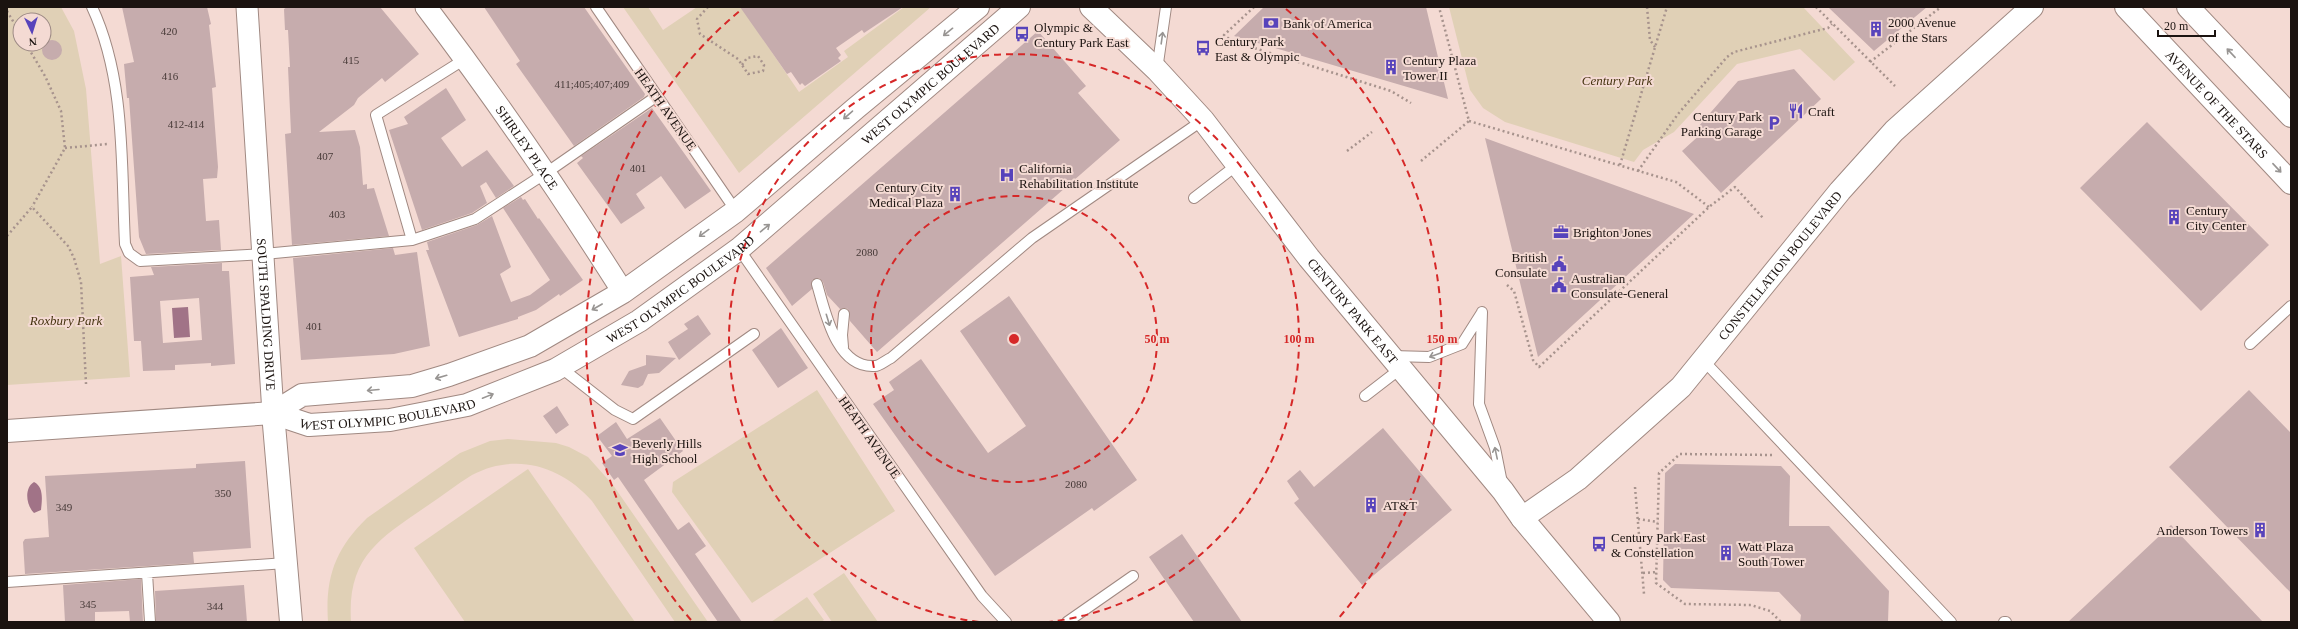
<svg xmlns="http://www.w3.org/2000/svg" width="2298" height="629" font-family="Georgia,serif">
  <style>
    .green { fill: #e0d0b6; fill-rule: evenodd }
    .water { fill: #a17387 }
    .building { fill: #c6acad; fill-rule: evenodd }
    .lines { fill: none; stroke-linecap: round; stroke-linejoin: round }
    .service-casing { stroke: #a08982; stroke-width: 12 }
    .minor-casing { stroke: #a08982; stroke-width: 23 }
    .tertiary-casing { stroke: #a08982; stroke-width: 24 }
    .secondary-casing { stroke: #a08982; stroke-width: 24 }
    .primary-casing { stroke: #a08982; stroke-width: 24 }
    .path { stroke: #a7938d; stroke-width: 2.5; stroke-dasharray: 2 3; stroke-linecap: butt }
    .service { stroke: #fff; stroke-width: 10 }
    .minor { stroke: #fff; stroke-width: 21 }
    .tertiary { stroke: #fff; stroke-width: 22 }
    .secondary { stroke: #fff; stroke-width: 22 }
    .primary { stroke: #fff; stroke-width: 22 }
    .oneway { stroke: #989593 }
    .ring { fill: none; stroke: #d62828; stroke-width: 2; stroke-dasharray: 7 5 }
    .labels { text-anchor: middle; stroke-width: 4; stroke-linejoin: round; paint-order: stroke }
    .number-label { font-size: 11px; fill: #463937 }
    .poi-label { font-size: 13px; fill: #1b1310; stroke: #f4dad3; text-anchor: start }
    .park-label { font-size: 13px; font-style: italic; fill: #463411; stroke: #f4dad3 }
    .street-label { font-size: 13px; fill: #1b1310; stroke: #f4dad3 }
    .centre { fill: #d62828; stroke: #f4dad3; stroke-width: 2 }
    .ring-label { font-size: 12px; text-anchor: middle; font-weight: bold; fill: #d62828; stroke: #f4dad3; stroke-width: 4; stroke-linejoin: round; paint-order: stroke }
  </style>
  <rect width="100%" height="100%" fill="#f4dad3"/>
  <path class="green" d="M7 7H61L74 31 86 89 100 264 121 256 130 377 7 385ZM20 20H44V44H20Z
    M623 7H648L663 30 697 7H741L799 92 848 57 844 51 904 7H931L739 173Z
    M1449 7H1803L1855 62 1834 81 1800 49 1737 64 1674 132 1643 150 1634 162 1505 122 1483 108 1470 90Z
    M817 390 895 511 752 603 672 492 673 482Z
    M508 439 556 443 569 447 588 457 613 485 708 622H675L592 501C561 466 516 452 472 475 457 484 442 496 427 506 379 539 347 557 351 622H328C325 578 335 549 367 518L460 453 490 441Z
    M528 469 635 622H465L414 548Z
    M844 573 878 622H832L813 594Z
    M807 597 824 620 821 622H771Z"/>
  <path class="water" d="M188 307 190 337 174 338 172 308Z
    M34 482C44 487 42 500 41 510L34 513C26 505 24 488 34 482Z"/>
  <path class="building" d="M122 7H207L211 24 209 25 216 87 212 88 218 167 217 178 203 179 206 221 219 220 221 250 146 254 139 237 129 98H127L124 64 134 62Z
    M287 7H380L419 54 385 82 382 78 358 98 354 105 319 132 355 130 360 147 363 185 367 184V189L374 188 389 236 292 245 285 134 291 133 288 67H290L288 30H285L284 9Z
    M484 7H584L645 94 644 97 574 146 516 64 520 61Z
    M740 7H903L864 33 862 30 836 48 841 55 838 58 841 61 805 86 802 83 800 85 791 72 787 74Z
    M1264 7H1426L1448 99 1234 36Z
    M1828 7H1927L1874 51Z
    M1038 31 1086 86 1078 93 1120 140 877 352 850 321 848 309 844 308 840 309 827 295 823 282 819 278 812 280V289L792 306 766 268Z
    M42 50a10 10 0 1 1 20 0a10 10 0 1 1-20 0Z
    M1794 69 1821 99 1721 193 1682 151 1703 132 1698 127 1738 81Z
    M446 88 466 120 441 138 462 167 487 150 514 186 496 198 486 182 480 186 487 203 472 213 422 230 389 130 408 124 404 117Z
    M652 108 711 191 685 209 661 176 636 194 645 208 621 224 577 163 583 158 581 156Z
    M2147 122 2269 245 2201 311 2080 188Z
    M1485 138 1694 214 1538 357Z
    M521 197 523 200 525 199 538 219 539 218 583 280 560 296 559 294 536 310 518 317V319L459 337 426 250H429L427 242 477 225 492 216 511 267 500 274 511 302 530 295 550 280 503 208Z
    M393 248 395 255 417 252 430 346 394 354 301 360 293 258Z
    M222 263V271H229L235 364 211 366V363L175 365V370L143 371 141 341H134L130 277 154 275 151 267ZM199 298 202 340 163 343 160 301Z
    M1009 296 1137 480 1094 511 1092 508 995 576 873 404 894 390 889 382 921 359 988 453 1026 426 960 331Z
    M698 315 711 334 679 360 668 342 688 329 684 324Z
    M781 328 808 368 778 388 752 350Z
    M646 355 676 358 659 373 648 374 643 385 638 388 621 385 629 371 646 365Z
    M2249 390 2291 433V593L2169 467Z
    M557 406 569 425 556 434 543 416Z
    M660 418 683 451 644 480 678 530 689 522 706 546 695 554 742 622H718L618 477 614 480 602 463 612 456 597 436 616 422 627 439Z
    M1383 428 1452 510 1362 585 1294 503 1299 499 1287 481 1300 470 1314 487Z
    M245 461 251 548 193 552 194 563 25 574 23 542 25 539 49 537 45 476 196 468V464Z
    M1675 464 1781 466 1790 476 1789 526H1829L1889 591 1888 622H1800L1801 615 1779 592 1671 588 1663 580 1665 473Z
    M2171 525 2263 622H2068Z
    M1182 534 1242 622H1194L1149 557Z
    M141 579 143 622H130L129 611 95 612V622H65L63 585Z
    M244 585 247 622H156L155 591Z"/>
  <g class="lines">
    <g class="service-casing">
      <path id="service" d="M92 7C126 80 121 165 125 244L129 253 140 261 264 254 412 240 475 219 546 173 657 96
        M596 7 736 211
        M1157 70 1166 7
        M1194 198 1237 165
        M412 240 376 115 465 59
        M739 249 982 596 1006 622
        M817 284C825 311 836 369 875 366 880 366 886 360 891 358L1032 238 1203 120
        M1482 312 1479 404 1495 448 1502 483
        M2250 344 2291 306
        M843 347 842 335 844 314
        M1392 356 1429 357 1462 344 1481 314
        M1703 360 1951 622
        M560 367 615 410 633 419 754 334
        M1365 396 1400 369
        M147 573 150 622
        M7 582 286 563
        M1067 622 1133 576
        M2004 622H2006"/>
    </g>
    <g class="minor-casing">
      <g id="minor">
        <path id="s1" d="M247 7 273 413"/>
        <path id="s2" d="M426 7C496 99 561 194 623 292"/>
      </g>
    </g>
    <g class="tertiary-casing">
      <path id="tertiary" d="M273 413 291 622"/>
    </g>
    <g class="secondary-casing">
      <g id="secondary">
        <path id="s3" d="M1091 7 1157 70 1203 120 1309 258 1503 491 1522 518 1609 622"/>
        <path id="s4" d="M1522 518 1578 479 1681 387 1840 191 1894 131 2032 7"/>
      </g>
    </g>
    <g class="primary-casing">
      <g id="primary">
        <path id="s5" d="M2126 7 2291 183"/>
        <path d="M2188 7 2291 116"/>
        <path d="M273 413 302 395 412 386 449 375 530 346 623 292 736 211 856 108 978 7"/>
        <path id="s6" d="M7 431 273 413 309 425 390 420 467 405 555 370 639 321 739 249 1019 7"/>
      </g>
    </g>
    <path class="path" d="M708 7 697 19 700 34 738 59 748 74 763 71 764 65 758 56 747 58 742 65
      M1254 7 1224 35 1232 41 1391 91 1411 103
      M1647 7 1650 40 1655 47
      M1816 7 1895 86
      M7 11 20 33
      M26 44 45 76 61 111 65 148 32 207
      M1870 62 1941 7
      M1469 121 1676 182 1709 207
      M65 148 108 144
      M1347 151 1372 132
      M1421 161 1469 121 1439 7
      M1620 165 1667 7
      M1638 171 1678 114 1727 57 1734 52 1828 28 1832 24
      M7 236 32 207 68 246 74 258 81 282 86 384
      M1507 285 1514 291 1533 360 1539 367 1709 207 1735 187 1763 218
      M1772 455 1680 454 1659 473 1656 583 1685 604 1751 605 1770 611 1781 622
      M1635 487 1644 594
      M1638 519 1658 522
      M1643 573 1657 572"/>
    <use href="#service" class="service"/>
    <use href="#minor" class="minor"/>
    <use href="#tertiary" class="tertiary"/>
    <use href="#secondary" class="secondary"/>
    <use href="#primary" class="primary"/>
  </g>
  <defs><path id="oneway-shaft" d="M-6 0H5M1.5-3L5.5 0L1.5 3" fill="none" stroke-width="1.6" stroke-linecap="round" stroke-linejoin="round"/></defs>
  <g class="oneway">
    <use href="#oneway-shaft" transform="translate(948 32) rotate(141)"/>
    <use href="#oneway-shaft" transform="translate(1162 38) rotate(-82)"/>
    <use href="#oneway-shaft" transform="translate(2231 53) rotate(-133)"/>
    <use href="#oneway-shaft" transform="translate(848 115) rotate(139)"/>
    <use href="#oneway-shaft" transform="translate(2277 168) rotate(47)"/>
    <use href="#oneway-shaft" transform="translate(765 228) rotate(-40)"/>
    <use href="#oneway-shaft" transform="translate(704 233) rotate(144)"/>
    <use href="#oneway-shaft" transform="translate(597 307) rotate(150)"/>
    <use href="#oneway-shaft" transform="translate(828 320) rotate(73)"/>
    <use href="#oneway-shaft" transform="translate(1435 355) rotate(160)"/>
    <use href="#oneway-shaft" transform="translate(441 377) rotate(164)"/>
    <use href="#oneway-shaft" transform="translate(373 390) rotate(175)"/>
    <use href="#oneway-shaft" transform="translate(488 396) rotate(-22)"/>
    <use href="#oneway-shaft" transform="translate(1496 453) rotate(-102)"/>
  </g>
  <g class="ring">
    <circle cx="1014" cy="339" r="143"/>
    <path d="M979 622A285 285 0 1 1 1049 622"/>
    <path d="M691 620A428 428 0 0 1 742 9M1286 9A428 428 0 0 1 1337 620"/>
  </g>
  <defs>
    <g id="bank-bare" transform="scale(1.2)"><path d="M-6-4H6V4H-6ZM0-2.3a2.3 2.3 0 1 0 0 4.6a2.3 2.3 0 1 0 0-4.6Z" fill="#5743bb" stroke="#f4dad3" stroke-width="2.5" paint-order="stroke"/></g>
    <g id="building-bare" transform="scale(1.2)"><path d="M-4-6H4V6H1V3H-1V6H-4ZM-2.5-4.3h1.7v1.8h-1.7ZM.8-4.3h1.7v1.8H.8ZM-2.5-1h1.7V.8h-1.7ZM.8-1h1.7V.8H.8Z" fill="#5743bb" stroke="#f4dad3" stroke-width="2.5" paint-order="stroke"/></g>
    <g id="bus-bare" transform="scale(1.2)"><path d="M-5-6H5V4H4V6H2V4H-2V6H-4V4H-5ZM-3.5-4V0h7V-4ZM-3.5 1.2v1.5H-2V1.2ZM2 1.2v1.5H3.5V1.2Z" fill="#5743bb" stroke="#f4dad3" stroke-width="2.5" paint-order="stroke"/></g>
    <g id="restaurant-bare" transform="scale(1.2)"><path d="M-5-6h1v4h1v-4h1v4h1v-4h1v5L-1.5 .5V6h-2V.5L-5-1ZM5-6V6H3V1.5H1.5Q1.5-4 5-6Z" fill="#5743bb" stroke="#f4dad3" stroke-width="2.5" paint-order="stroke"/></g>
    <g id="parking-bare" transform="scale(1.2)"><path d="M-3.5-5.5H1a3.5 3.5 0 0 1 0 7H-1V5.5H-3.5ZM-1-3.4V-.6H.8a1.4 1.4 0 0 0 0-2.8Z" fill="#5743bb" stroke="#f4dad3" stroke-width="2.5" paint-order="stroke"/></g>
    <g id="hospital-bare" transform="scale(1.2)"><path d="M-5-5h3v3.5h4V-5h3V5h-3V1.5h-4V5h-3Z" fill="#5743bb" stroke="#f4dad3" stroke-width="2.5" paint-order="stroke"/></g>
    <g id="office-bare" transform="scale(1.2)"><path d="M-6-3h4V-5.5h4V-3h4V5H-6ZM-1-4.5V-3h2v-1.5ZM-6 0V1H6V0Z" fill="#5743bb" stroke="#f4dad3" stroke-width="2.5" paint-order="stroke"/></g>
    <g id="civic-bare" transform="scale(1.2)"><path d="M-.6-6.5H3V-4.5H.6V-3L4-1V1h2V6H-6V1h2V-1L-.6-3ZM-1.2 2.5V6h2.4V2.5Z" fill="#5743bb" stroke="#f4dad3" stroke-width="2.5" paint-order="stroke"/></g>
    <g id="school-bare" transform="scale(1.2)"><path d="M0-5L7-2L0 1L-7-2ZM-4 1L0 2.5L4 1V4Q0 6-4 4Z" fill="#5743bb" stroke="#f4dad3" stroke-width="2.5" paint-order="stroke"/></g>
  </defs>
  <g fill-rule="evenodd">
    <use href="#bank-bare" x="1271" y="23"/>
    <use href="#building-bare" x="1876" y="29"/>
    <use href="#bus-bare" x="1022" y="34"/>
    <use href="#bus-bare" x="1203" y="48"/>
    <use href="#building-bare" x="1391" y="67"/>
    <use href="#restaurant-bare" x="1796" y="111"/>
    <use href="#parking-bare" x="1774" y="123"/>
    <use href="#hospital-bare" x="1007" y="175"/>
    <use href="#building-bare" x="955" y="194"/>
    <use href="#building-bare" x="2174" y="217"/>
    <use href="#office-bare" x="1561" y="232"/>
    <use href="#civic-bare" x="1559" y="264"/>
    <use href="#civic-bare" x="1559" y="285"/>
    <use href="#school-bare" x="620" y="450"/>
    <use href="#building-bare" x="1371" y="505"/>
    <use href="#building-bare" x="2260" y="530"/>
    <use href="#bus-bare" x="1599" y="544"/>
    <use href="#building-bare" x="1726" y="553"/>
  </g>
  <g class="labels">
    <g class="number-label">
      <text x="169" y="35">420</text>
      <text x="351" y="64">415</text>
      <text x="170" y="80">416</text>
      <text x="592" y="88">411;405;407;409</text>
      <text x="186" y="128">412-414</text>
      <text x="325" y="160">407</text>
      <text x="638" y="172">401</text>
      <text x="337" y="218">403</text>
      <text x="867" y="256">2080</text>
      <text x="314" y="330">401</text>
      <text x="1076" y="488">2080</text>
      <text x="223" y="497">350</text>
      <text x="64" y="511">349</text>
      <text x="88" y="608">345</text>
      <text x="215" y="610">344</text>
    </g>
    <g class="poi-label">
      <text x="1888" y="27">2000 Avenue<tspan x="1888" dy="15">of the Stars</tspan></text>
      <text x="1283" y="28">Bank of America</text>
      <text x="1034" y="32">Olympic &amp;<tspan x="1034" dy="15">Century Park East</tspan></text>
      <text x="1215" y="46">Century Park<tspan x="1215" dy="15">East &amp; Olympic</tspan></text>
      <text x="1403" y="65">Century Plaza<tspan x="1403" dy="15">Tower II</tspan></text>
      <text x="1808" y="116">Craft</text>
      <text x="1762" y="121" text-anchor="end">Century Park<tspan x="1762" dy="15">Parking Garage</tspan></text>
      <text x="1019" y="173">California<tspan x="1019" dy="15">Rehabilitation Institute</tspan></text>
      <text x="943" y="192" text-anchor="end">Century City<tspan x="943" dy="15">Medical Plaza</tspan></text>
      <text x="2186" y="215">Century<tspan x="2186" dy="15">City Center</tspan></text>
      <text x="1573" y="237">Brighton Jones</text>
      <text x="1547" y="262" text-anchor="end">British<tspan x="1547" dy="15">Consulate</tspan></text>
      <text x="1571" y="283">Australian<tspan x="1571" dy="15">Consulate-General</tspan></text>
      <text x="632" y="448">Beverly Hills<tspan x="632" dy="15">High School</tspan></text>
      <text x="1383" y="510">AT&amp;T</text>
      <text x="2248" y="535" text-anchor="end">Anderson Towers</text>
      <text x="1611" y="542">Century Park East<tspan x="1611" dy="15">&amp; Constellation</tspan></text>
      <text x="1738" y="551">Watt Plaza<tspan x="1738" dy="15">South Tower</tspan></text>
    </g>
    <g class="park-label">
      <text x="1617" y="85">Century Park</text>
      <text x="66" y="325">Roxbury Park</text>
    </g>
    <g class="street-label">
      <text dy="5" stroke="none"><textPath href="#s6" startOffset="1032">WEST OLYMPIC BOULEVARD</textPath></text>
      <text dy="5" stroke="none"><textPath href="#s5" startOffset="133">AVENUE OF THE STARS</textPath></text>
      <text transform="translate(666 109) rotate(55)" y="5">HEATH AVENUE</text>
      <text dy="5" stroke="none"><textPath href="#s2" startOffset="173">SHIRLEY PLACE</textPath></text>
      <text dy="5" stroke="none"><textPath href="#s4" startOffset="363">CONSTELLATION BOULEVARD</textPath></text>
      <text dy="5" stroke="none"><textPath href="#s6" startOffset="708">WEST OLYMPIC BOULEVARD</textPath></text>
      <text dy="5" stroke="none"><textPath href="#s3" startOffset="402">CENTURY PARK EAST</textPath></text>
      <text dy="5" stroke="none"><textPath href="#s1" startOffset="308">SOUTH SPALDING DRIVE</textPath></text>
      <text dy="5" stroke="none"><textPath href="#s6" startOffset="384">WEST OLYMPIC BOULEVARD</textPath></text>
      <text transform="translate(870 437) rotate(55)" y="5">HEATH AVENUE</text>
    </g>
  </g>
  <circle cx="1014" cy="339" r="6" class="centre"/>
  <g class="ring-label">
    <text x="1157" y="343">50 m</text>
    <text x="1299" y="343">100 m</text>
    <text x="1442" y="343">150 m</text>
  </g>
  <rect width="2298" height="629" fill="none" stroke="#1b1310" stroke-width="16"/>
  <g transform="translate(32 32) rotate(176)"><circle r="19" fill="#f4dad3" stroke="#9d8a85"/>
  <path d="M0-3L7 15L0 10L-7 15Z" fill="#5743bb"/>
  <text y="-6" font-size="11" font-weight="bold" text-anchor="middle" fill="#1b1310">N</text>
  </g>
  <path d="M2158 30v6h57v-6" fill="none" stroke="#1b1310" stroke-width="2"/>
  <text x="2164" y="30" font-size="12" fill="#1b1310" stroke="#f4dad3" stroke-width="3" paint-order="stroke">20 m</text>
</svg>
